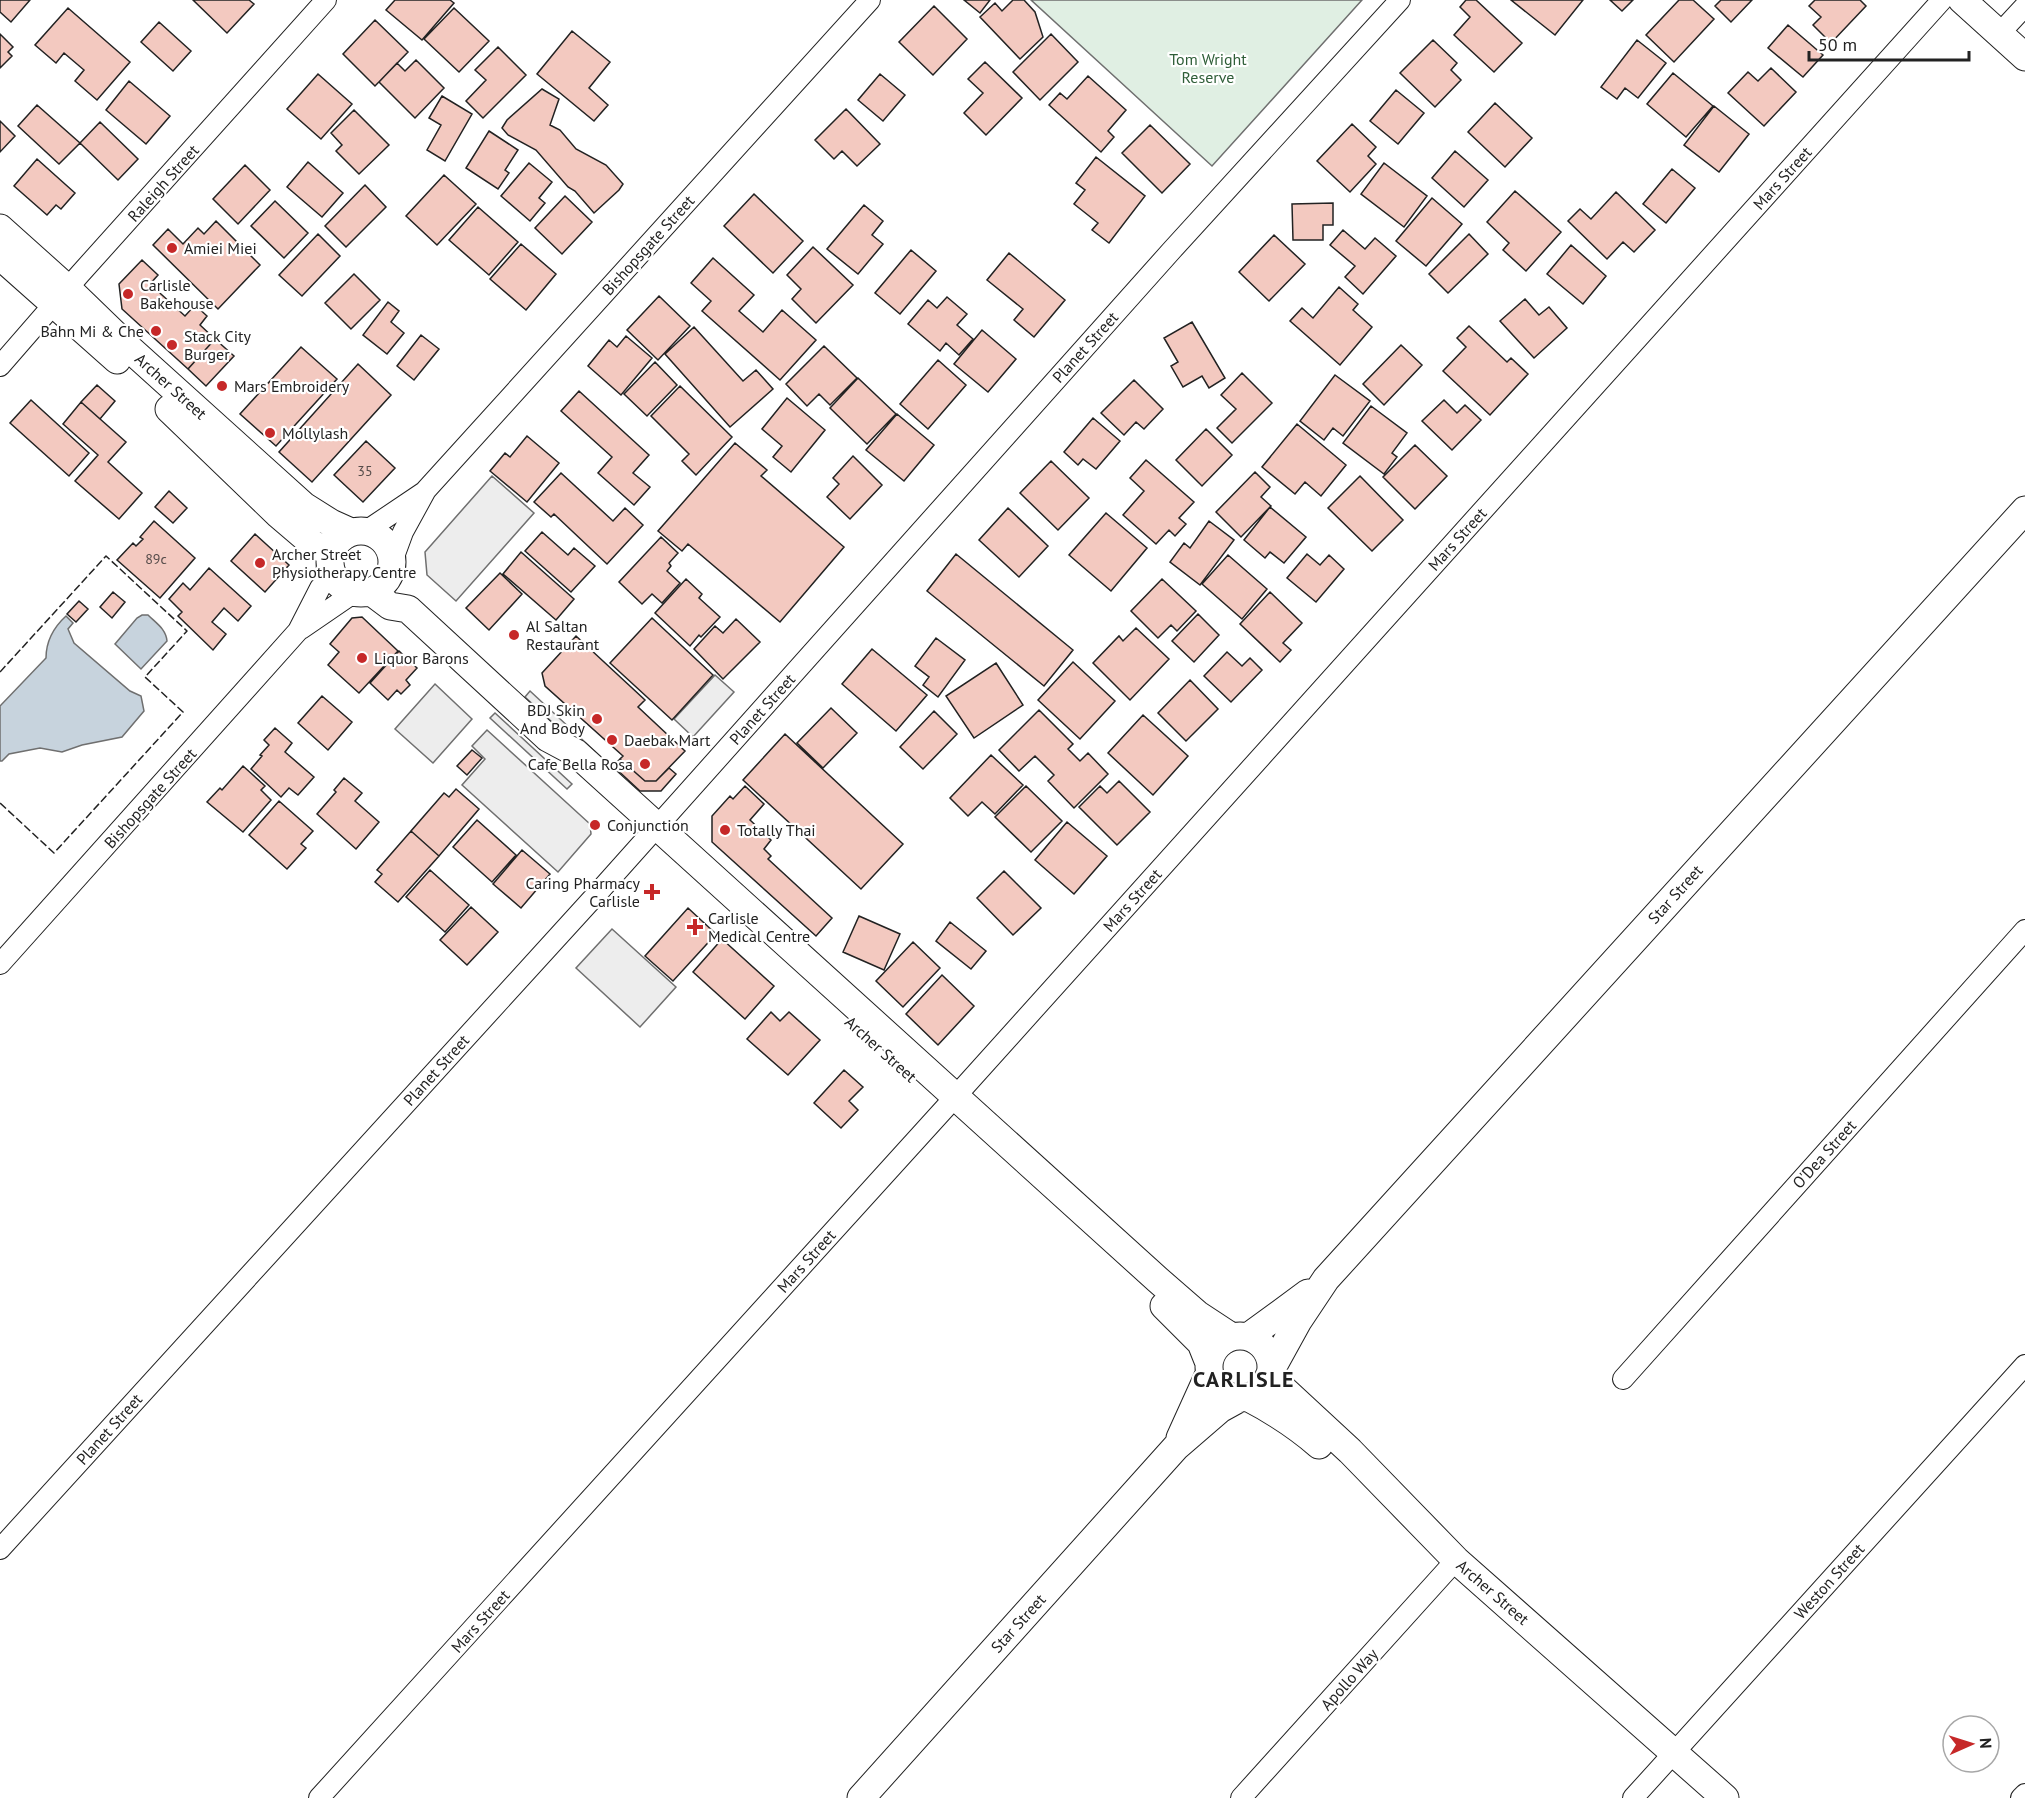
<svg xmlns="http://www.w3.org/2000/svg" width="2025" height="1798" font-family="'PT Sans',sans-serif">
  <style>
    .green { fill: #e0efe3; stroke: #6f6f6f; stroke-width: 1.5 }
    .parking { fill: #ededed; stroke: #6f6f6f; stroke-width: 1.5 }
    .water { fill: #c7d3dd; stroke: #6f6f6f; stroke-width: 1.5 }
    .building { fill: #f3c9c0; stroke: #222; stroke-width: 1.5 }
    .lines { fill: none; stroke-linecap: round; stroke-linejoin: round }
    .street-casing { stroke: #222; stroke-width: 22 }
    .secondary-casing { stroke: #222; stroke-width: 29 }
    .street { stroke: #fff; stroke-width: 20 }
    .secondary { stroke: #fff; stroke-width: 27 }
    .fence { stroke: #222; stroke-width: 1.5; stroke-dasharray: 8 3; stroke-linecap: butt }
    .poi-dot { fill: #c62828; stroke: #fff; stroke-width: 2 }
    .labels { text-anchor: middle; stroke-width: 4.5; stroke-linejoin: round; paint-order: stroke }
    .number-label { font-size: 14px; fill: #564c4a }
    .park-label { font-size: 16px; fill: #2f5e38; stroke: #fff }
    .street-label { font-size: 16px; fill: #222; stroke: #fff }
    .poi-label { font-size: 16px; fill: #222; stroke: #fff; text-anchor: start }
    .district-label { font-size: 22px; font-weight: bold; letter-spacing: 1.5px; fill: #222; stroke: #fff }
  </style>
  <rect width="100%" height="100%" fill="#fff"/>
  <path class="green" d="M1031 0H1362L1212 166Z"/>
  <path class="parking" d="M492 476 534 513 456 601 427 575 425 552Z
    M715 675 734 692 693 737 674 719Z
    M435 684 472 719 433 763 395 729Z
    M530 691 600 756 595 762 525 697Z
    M495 713 572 784 567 789 490 718Z
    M487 730 590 824 591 834 558 872 462 785 485 759 472 746Z
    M612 929 676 987 640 1027 576 968Z"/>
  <path class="water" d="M142 615H148C156 623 166 629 167 641L141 669 115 644 137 618Z
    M66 616 73 623 68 629 74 643 130 691 141 696 144 711 122 737 82 745 62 752 40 748 9 754 2 761H0V706L46 658C46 641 54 627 66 616Z"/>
  <path class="building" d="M0 0H30L11 22 0 12Z
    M193 0H249L254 4 227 33Z
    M395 0H450L454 3 422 40 386 10Z
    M964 0H990L980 13Z
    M1013 0H1024L1035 12 1043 37 1020 59 980 17 995 3 1002 11Z
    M1466 0H1476L1522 43 1494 72 1454 35 1470 17 1460 7Z
    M1511 0H1583L1555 35Z
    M1610 0H1633L1622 11Z
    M1679 0H1693L1714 19 1674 62 1646 35Z
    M1721 0H1752L1731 22 1715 6Z
    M1815 0H1860L1866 6 1831 43 1813 25 1821 17 1809 6Z
    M934 6 967 39 933 75 899 42Z
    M68 8 130 62 97 100 75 81 84 70 64 53 56 63 35 45Z
    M454 8 489 41 459 72 424 39Z
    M375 20 408 52 375 86 343 54Z
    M159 22 191 51 173 71 141 42Z
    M1788 25 1823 55 1803 77 1768 48Z
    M572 31 610 62 589 88 608 105 594 121 537 74Z
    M0 34 13 47 8 52 12 56 0 68Z
    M1051 34 1078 62 1040 100 1013 72Z
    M1433 40 1457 63 1451 70 1461 80 1435 107 1400 73Z
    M1637 40 1666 63 1638 98 1625 88 1617 99 1601 87Z
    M498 47 526 75 483 118 466 101 486 80 475 70Z
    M416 60 444 88 415 118 379 82 397 63 405 71Z
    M985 62 1022 98 986 135 964 113 983 93 968 79Z
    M1771 68 1796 92 1764 126 1728 93 1748 72 1758 81Z
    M1673 73 1713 106 1686 137 1647 104Z
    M318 74 352 104 321 139 287 109Z
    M880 74 905 95 883 121 858 100Z
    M1088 76 1126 110 1108 131 1114 137 1101 152 1049 105 1060 93 1067 99Z
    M129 81 170 116 146 144 106 110Z
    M542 89 559 99 550 125 560 130 576 149 606 165 623 184 619 190 594 213 575 191 568 187 536 150 508 135 502 128 507 120Z
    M1396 90 1424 113 1398 144 1370 121Z
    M442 96 472 114 445 161 427 150 441 125 429 118Z
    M1495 103 1532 138 1505 167 1468 132Z
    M37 105 80 143 59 164 18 126Z
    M1714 106 1749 134 1719 172 1684 145Z
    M846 109 880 144 857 166 842 151 834 159 815 140Z
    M354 110 389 145 359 174 336 151 342 145 331 133Z
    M0 121 15 136 0 152Z
    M100 122 138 159 118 180 80 143Z
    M1352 124 1376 147 1368 156 1376 164 1350 192 1317 161Z
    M1150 125 1190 164 1162 193 1122 153Z
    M489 131 518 150 505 170 509 173 498 189 466 168Z
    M1455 151 1488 180 1464 207 1432 178Z
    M1096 157 1145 196 1109 243 1092 230 1098 223 1074 204 1085 190 1076 183Z
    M37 159 75 193 61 209 56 205 47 215 14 186Z
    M308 162 343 193 322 217 287 187Z
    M529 163 552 182 539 198 545 203 530 221 501 196Z
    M1384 163 1427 196 1404 227 1361 194Z
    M245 165 270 190 238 224 213 199Z
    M1672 169 1695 188 1666 223 1643 204Z
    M444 175 476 204 437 245 406 216Z
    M365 185 386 207 346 247 325 226Z
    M1515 191 1561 232 1526 271 1503 250 1509 243 1487 222Z
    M1616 192 1655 230 1634 252 1623 242 1607 259 1568 221 1580 209 1591 219Z
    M754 194 803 241 773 273 724 226Z
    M565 196 592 222 562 254 535 228Z
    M1432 198 1462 224 1426 266 1396 241Z
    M275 201 308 233 284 258 251 226Z
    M1333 203V225H1323V240H1293L1292 204Z
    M864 205 883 221 872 235 883 244 858 274 827 249Z
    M478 207 518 242 489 275 449 240Z
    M216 221 260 265 218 309 153 245 168 229 183 244 198 228 204 234Z
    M1343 230 1365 249 1375 238 1396 256 1363 294 1345 277 1355 266 1330 245Z
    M318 234 340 256 302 296 279 275Z
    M1469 234 1488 254 1448 293 1429 274Z
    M1274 235 1305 264 1269 301 1239 272Z
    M521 244 556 274 526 310 490 279Z
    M1571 245 1606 276 1583 304 1547 274Z
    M813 247 853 285 816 323 792 299 801 289 787 275Z
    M911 250 936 271 900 314 875 293Z
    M1009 253 1065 300 1034 337 1014 320 1023 309 987 280Z
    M713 258 754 295 739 311 763 332 782 310 816 340 780 380 702 311 711 301 691 283Z
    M142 260 158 275 150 284 185 316 195 305 207 316 200 325 215 339 188 369 122 309 119 284Z
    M354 274 380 300 351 329 325 303Z
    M1339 287 1358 304 1353 310 1372 327 1340 365 1290 321 1302 308 1313 318Z
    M659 296 690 326 658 360 627 330Z
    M947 297 967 314 957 325 973 339 959 355 946 343 940 351 908 324 928 300 937 308Z
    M1525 299 1539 315 1549 307 1567 328 1534 358 1500 321Z
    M388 302 399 311 391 322 404 333 387 354 363 335Z
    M1192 322 1225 378 1209 388 1202 376 1183 387 1171 366 1178 362 1164 338Z
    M1469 326 1507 362 1511 358 1528 374 1490 415 1443 371 1466 347 1457 338Z
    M694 327 743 381 756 370 773 389 730 427 665 354Z
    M982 330 1016 359 988 392 954 364Z
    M421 335 439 349 414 380 397 366Z
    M626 336 652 358 621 395 588 366 609 340 617 347Z
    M215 339 234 356 206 386 188 369Z
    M1401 345 1422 365 1384 405 1363 384Z
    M824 346 857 378 830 405 819 394 807 406 786 384Z
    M301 347 337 379 276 446 240 414Z
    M938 360 966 385 928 429 900 404Z
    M655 362 677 385 647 416 624 394Z
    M358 364 391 395 312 482 279 452Z
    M1242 373 1272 403 1232 443 1217 428 1236 409 1221 395Z
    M1335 375 1370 401 1343 436 1333 428 1324 440 1300 421Z
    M858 378 896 414 867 444 830 408Z
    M1134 380 1163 409 1144 429 1136 422 1124 435 1101 413Z
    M97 385 115 401 100 419 81 402Z
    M680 386 732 437 696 475 682 461 689 454 651 416Z
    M579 391 649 455 633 473 650 487 634 505 598 473 612 457 561 411Z
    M787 398 825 430 791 472 773 457 782 446 762 429Z
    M31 400 89 453 69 476 10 423Z
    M1444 400 1457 413 1465 405 1481 420 1452 450 1422 421Z
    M81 402 126 442 108 462 142 493 119 519 75 481 98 455 63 424Z
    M1371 406 1407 433 1392 453 1397 457 1384 474 1343 443Z
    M897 414 934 445 904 481 866 450Z
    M1093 418 1120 441 1096 469 1083 459 1078 465 1064 452Z
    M1297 424 1346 465 1321 496 1305 482 1295 494 1262 467Z
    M1206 429 1232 455 1202 486 1176 460Z
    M527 436 559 463 527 502 490 471 505 453 510 457Z
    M366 441 395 468 363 502 334 475Z
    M735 443 767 470 761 476 844 547 780 622 688 544 682 551 658 531Z
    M1415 445 1447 476 1415 509 1383 477Z
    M853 456 882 485 850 519 827 497 839 484 833 478Z
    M1146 460 1194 502 1179 518 1186 524 1175 536 1169 530 1156 544 1123 515 1144 491 1130 478Z
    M1051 461 1089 498 1058 530 1020 493Z
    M1255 472 1270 487 1261 497 1271 506 1241 537 1216 512Z
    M561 473 613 521 625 508 643 525 607 564 554 514 551 517 534 502Z
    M1360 476 1403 520 1372 551 1328 508Z
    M169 491 187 508 173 523 155 507Z
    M1270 507 1306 537 1284 563 1270 552 1265 558 1244 540Z
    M1008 508 1048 546 1019 577 979 540Z
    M1106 513 1147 548 1111 591 1069 555Z
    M154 521 195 558 160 598 117 560 133 543 136 546 143 539 140 537Z
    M1209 521 1234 540 1200 585 1170 562 1184 543 1190 548Z
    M542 532 568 555 574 548 595 566 571 592 525 551Z
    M255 534 289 565 265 592 231 561Z
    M661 537 678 553 669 563 671 566 667 571 680 583 662 603 652 594 642 604 619 582Z
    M521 552 574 599 556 620 503 574Z
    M956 554 1073 650 1044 686 927 591Z
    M1307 554 1320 565 1329 555 1344 569 1316 602 1287 578Z
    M1228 555 1267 589 1242 619 1202 584Z
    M209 568 251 606 238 621 224 608 212 622 226 634 213 650 178 616 182 612 169 599 183 583 190 590Z
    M500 573 522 594 489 630 466 608Z
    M686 579 702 594 699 598 720 617 701 637 699 635 690 646 655 613Z
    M1162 579 1196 611 1177 631 1171 625 1158 638 1131 611Z
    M113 592 125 602 112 618 100 607Z
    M1270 592 1302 623 1283 643 1291 650 1280 662 1240 624Z
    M79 601 88 609 76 622 67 614Z
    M1198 614 1219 635 1194 662 1172 641Z
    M362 617 398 651 359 693 328 665 339 652 330 644 352 618Z
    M652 618 713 675 672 720 610 663Z
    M736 619 760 642 723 679 694 649 715 626 723 633Z
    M1136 628 1169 659 1130 700 1093 663 1119 636 1123 641Z
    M576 636 645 700 638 707 685 751 656 781H645L620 759 623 756 545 686 542 673Z
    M936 638 965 660 938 697 923 685 929 677 915 666Z
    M872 649 927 695 896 731 842 684Z
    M399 651 417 668 406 680 410 685 401 694 397 690 388 700 370 683Z
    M1227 652 1242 666 1250 658 1262 670 1231 702 1204 676Z
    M1073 662 1115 701 1080 739 1038 700Z
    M996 663 1023 705 974 738 946 696Z
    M1190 680 1218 709 1186 741 1158 713Z
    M322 696 352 722 328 750 298 723Z
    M831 708 857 733 823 768 797 743Z
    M1039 710 1073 744 1068 749 1080 761 1088 753 1108 774 1074 808 1048 781 1054 775 1035 756 1019 771 999 750Z
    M934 711 957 734 923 769 900 747Z
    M1143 715 1188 756 1153 795 1108 753Z
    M275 728 292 743 285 752 314 777 298 795 289 788 281 797 251 769 262 756 260 755 269 745 264 740Z
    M785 734 903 844 861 889 743 780Z
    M472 750 482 758 467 775 457 766Z
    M991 755 1023 785 995 814 982 802 968 816 950 798Z
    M620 759 645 781H656L669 768 676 774 661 791H640L613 766Z
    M243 766 265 786 261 790 271 800 243 832 207 802 220 788 222 790Z
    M344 778 362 793 355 801 379 822 356 849 317 814 336 792 334 790Z
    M1119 781 1150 812 1117 845 1079 807 1100 786 1107 793Z
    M745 786 764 804 750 820 771 840 764 849 771 856 768 859 832 918 816 936 712 842V816L730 796 733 799Z
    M1026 786 1062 821 1031 852 995 817Z
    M456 789 479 809 439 856 411 831 444 793 449 797Z
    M279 801 313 831 301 844 306 848 287 869 249 835Z
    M477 820 516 855 492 882 453 847Z
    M1067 822 1107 856 1074 894 1035 860Z
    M411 831 439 856 398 902 375 882 382 874 377 870Z
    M522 850 550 874 521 908 493 884Z
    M430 870 469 905 445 932 406 897Z
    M1004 871 1041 908 1013 935 977 898Z
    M471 907 498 932 467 965 440 940Z
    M688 908 716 934 673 981 645 956Z
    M859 916 900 934 884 970 843 952Z
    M950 922 986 951 971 969 936 941Z
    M722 939 774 986 745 1019 693 972Z
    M913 942 940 968 903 1007 876 981Z
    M942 975 974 1006 938 1045 906 1014Z
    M771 1012 780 1021 789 1012 820 1040 788 1075 747 1039Z
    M844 1070 863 1087 849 1101 858 1110 841 1128 814 1103Z"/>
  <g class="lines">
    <g class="street-casing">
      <path id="street" d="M1999 34 2025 6
        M0 366 80 274 326 0
        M366 531 424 492
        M392 562 403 532 426 490 870 0
        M301 629 355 592
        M0 964 298 631 320 588 332 574
        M1623 1379 2025 930
        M0 1549 595 896 1172 250 1400 0
        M319 1798 946 1107 1942 0
        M1241 1798 1456 1560
        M1633 1798 2025 1365
        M2021 1798 2025 1794"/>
    </g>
    <g class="secondary-casing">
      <path id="secondary" d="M1962 0 2025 57
        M0 228 68 289 131 350 304 506 331 523 351 532
        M0 256 117 360
        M169 409 279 515 313 544 331 553
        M330 562a31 31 0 1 1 62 0a31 31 0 1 1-62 0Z
        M370 591 390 606 408 609 548 738 576 753 1158 1280 1197 1314 1232 1337
        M1164 1306 1201 1343 1209 1363
        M1209 1367a31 31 0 1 1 62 0a31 31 0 1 1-62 0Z
        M1248 1337 1308 1293
        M1271 1370 1298 1321 1326 1279 2025 510
        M1269 1376 1350 1451 1456 1560 1725 1798
        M1247 1397C1274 1411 1296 1425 1319 1445
        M1180 1438 1209 1374
        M861 1798 1176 1447 1220 1409 1240 1398"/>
    </g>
    <use href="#street" class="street"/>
    <use href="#secondary" class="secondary"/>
    <path class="fence" d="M0 672 106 556 187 631 145 677 183 712 54 853 0 803"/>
  </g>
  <g class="poi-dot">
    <circle cx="172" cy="248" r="6"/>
    <circle cx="128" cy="294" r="6"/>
    <circle cx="156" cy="331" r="6"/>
    <circle cx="172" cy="345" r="6"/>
    <circle cx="222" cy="386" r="6"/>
    <circle cx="270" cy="433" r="6"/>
    <circle cx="260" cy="563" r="6"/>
    <circle cx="514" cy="635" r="6"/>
    <circle cx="362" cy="658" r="6"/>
    <circle cx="597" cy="719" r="6"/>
    <circle cx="612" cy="740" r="6"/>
    <circle cx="645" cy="764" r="6"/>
    <circle cx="595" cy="825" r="6"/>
    <circle cx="725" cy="830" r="6"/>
    <path d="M649 883h6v6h6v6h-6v6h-6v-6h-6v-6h6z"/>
    <path d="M692 918h6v6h6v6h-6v6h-6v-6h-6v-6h6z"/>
  </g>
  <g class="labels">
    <g class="number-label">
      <text x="365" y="476">35</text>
      <text x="156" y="564">89c</text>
    </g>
    <g class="park-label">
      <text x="1208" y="65">Tom Wright<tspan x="1208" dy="18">Reserve</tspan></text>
    </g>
    <g class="street-label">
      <text transform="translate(1782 178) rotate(-48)" y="6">Mars Street</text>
      <text transform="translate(163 183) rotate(-48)" y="6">Raleigh Street</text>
      <text transform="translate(648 245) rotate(-48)" y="6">Bishopsgate Street</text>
      <text transform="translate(1085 347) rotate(-48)" y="6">Planet Street</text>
      <text transform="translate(171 386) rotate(42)" y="6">Archer Street</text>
      <text transform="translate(1457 539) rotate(-48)" y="6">Mars Street</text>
      <text transform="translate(762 709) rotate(-48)" y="6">Planet Street</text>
      <text transform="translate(150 798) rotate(-48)" y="6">Bishopsgate Street</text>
      <text transform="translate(1675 894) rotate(-48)" y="6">Star Street</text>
      <text transform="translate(1132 900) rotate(-48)" y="6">Mars Street</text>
      <text transform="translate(881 1049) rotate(42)" y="6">Archer Street</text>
      <text transform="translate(436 1070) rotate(-48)" y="6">Planet Street</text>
      <text transform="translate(1824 1154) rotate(-48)" y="6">O'Dea Street</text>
      <text transform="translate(806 1261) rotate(-48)" y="6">Mars Street</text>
      <text transform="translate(109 1429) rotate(-48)" y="6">Planet Street</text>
      <text transform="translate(1829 1581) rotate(-48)" y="6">Weston Street</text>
      <text transform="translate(1493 1592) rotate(41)" y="6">Archer Street</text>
      <text transform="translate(480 1621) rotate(-48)" y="6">Mars Street</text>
      <text transform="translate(1018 1623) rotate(-48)" y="6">Star Street</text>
      <text transform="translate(1349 1679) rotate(-48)" y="6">Apollo Way</text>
    </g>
    <g class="poi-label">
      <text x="184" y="254">Amiei Miei</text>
      <text x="140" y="291">Carlisle<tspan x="140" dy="18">Bakehouse</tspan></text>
      <text x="144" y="337" text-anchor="end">Bahn Mi &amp; Che</text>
      <text x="184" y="342">Stack City<tspan x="184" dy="18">Burger</tspan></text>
      <text x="234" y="392">Mars Embroidery</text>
      <text x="282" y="439">Mollylash</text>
      <text x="272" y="560">Archer Street<tspan x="272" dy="18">Physiotherapy Centre</tspan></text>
      <text x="526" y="632">Al Saltan<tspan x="526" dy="18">Restaurant</tspan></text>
      <text x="374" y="664">Liquor Barons</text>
      <text x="585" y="716" text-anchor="end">BDJ Skin<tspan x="585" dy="18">And Body</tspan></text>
      <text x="624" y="746">Daebak Mart</text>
      <text x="633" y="770" text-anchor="end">Cafe Bella Rosa</text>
      <text x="607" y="831">Conjunction</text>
      <text x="737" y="836">Totally Thai</text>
      <text x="640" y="889" text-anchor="end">Caring Pharmacy<tspan x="640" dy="18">Carlisle</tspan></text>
      <text x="708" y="924">Carlisle<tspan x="708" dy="18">Medical Centre</tspan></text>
    </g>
    <g class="district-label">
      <text x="1244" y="1387">CARLISLE</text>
    </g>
  </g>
  <g transform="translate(1971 1744) rotate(87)"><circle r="28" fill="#ffffff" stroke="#a7a7a7" stroke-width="1.5"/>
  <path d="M0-4.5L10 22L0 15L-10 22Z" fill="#c62828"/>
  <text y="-9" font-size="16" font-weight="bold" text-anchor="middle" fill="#222222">N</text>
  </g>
  <path d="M1809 51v9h160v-9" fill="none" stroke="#222222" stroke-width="3"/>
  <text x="1818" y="51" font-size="18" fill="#222222" stroke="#ffffff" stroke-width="4.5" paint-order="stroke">50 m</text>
</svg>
